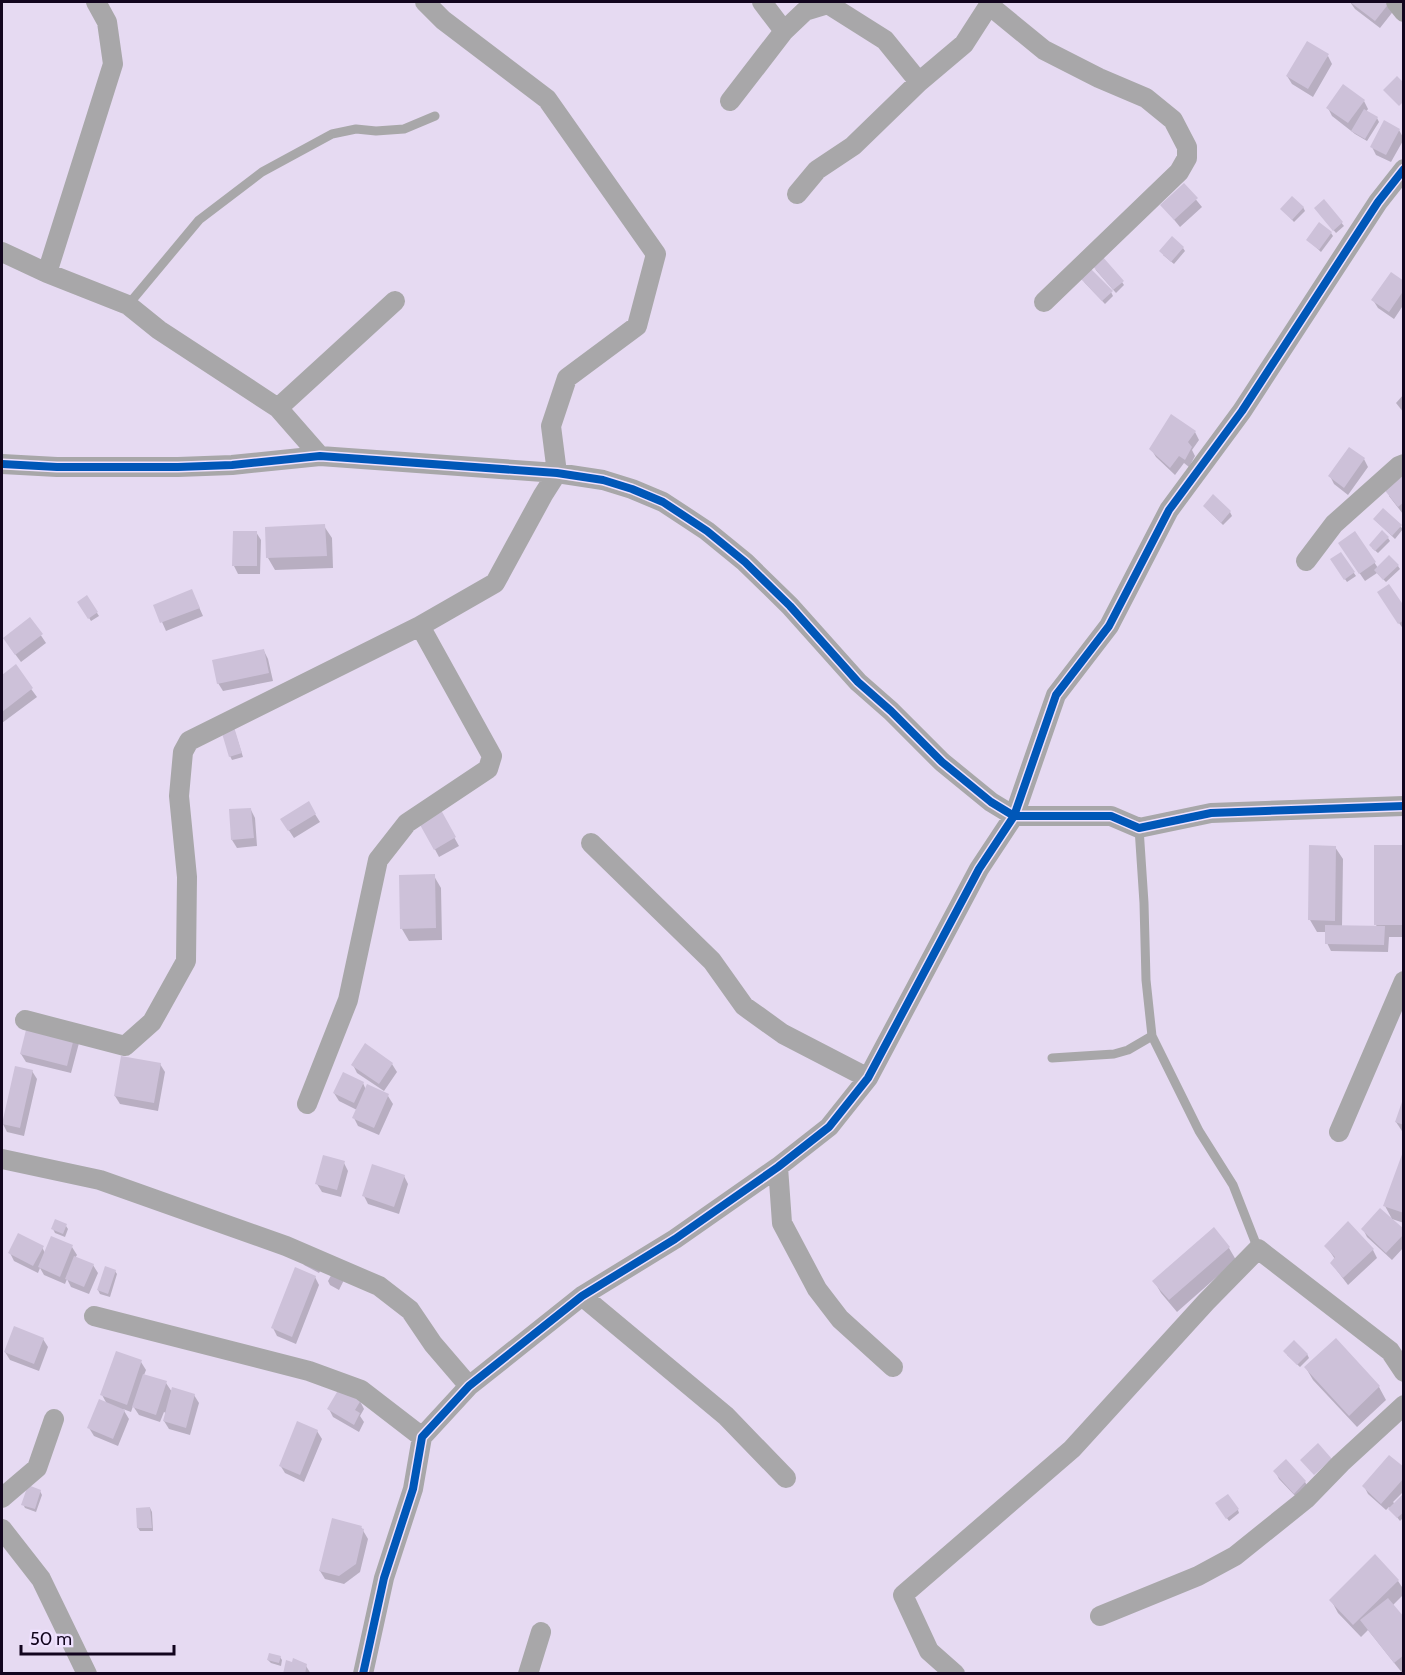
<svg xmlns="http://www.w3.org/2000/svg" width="1405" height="1675" font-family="Cabin,sans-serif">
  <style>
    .shadow { fill: #0003 }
    .building { fill: #cdc1d9 }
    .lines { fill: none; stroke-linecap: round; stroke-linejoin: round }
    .service { stroke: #a8a7a9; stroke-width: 9 }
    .minor { stroke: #a8a7a9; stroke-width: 20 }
    .cycleway-casing { stroke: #efe1ff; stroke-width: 11 }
    .cycleway { stroke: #0057b8; stroke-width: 8 }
  </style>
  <rect width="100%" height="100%" fill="#e6daf2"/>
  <path class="shadow" d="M1350 2H1391L1395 9 1380 28 1355 9Z
    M1328 56 1332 64 1313 97 1292 84 1287 76Z
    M1364 101 1368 109 1366 112 1377 118 1379 122 1367 141 1355 134 1332 116 1328 108Z
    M1399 130 1404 139 1391 162 1376 155 1372 147Z
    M1184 185 1202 207 1180 227 1162 205Z
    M1324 201 1344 226 1336 233 1318 212Z
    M1303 207 1305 211 1294 222 1282 209Z
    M1331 233 1333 236 1321 252 1308 240Z
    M1183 248 1185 251 1174 264 1163 255Z
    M1095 269 1122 282 1124 285 1116 293Z
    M1084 282 1111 292 1113 296 1105 304Z
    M1404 282V304L1394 319 1378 308 1373 300Z
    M1404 394V413L1396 403Z
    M1195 432 1199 440 1192 450 1195 456 1189 467 1184 463 1175 475 1156 457 1151 449Z
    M1364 459 1368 467 1348 495 1334 484 1330 476Z
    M1404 473 1403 514 1389 496Z
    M1207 509 1230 512 1232 516 1223 525Z
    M1383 510 1403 529 1395 539 1375 520Z
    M324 526 332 538 333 568 275 570 268 558Z
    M256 532 261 540 260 574H238L234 566Z
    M1355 533 1378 568 1398 566 1400 569 1386 582 1377 573 1365 581 1345 552Z
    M1388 538 1390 541 1378 553 1372 548Z
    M1341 554 1356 576 1347 582 1332 560Z
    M192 591 203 616 166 631 155 606Z
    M87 597 99 616 91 621 79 602Z
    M1383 600 1404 608V630Z
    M30 619 46 643 21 662 9 646Z
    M264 651 268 659 273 681 223 691 218 683Z
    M15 667 37 697 2 723V677Z
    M235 732 243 757 232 760 230 756Z
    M308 803 320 822 294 838 282 820Z
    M251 810 255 818 257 846 237 848 232 840Z
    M440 812 459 846 439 857 421 823Z
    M1402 846 1404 849V937H1389L1388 952 1331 951 1327 943V932H1317L1310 920 1335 847 1343 859 1342 927 1378 928 1376 925Z
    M434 876 441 888 442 940 409 941 402 929Z
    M29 1024 79 1043 71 1073 26 1062 21 1054Z
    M160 1064 165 1072 158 1111 120 1104 115 1096Z
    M392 1064 397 1072 384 1091 357 1073 353 1065Z
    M32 1071 37 1079 24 1136 7 1132 3 1124Z
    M363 1083 366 1090 388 1096 393 1104 379 1135 358 1126 354 1118 357 1110 339 1101 334 1093Z
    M1404 1103V1134L1396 1122Z
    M1404 1152V1223L1392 1219 1385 1206Z
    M344 1163 348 1171 341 1197 322 1192 317 1184Z
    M404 1176 408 1184 399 1214 368 1204 364 1196Z
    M66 1226 68 1229 65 1237 55 1233 53 1229Z
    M1213 1229 1229 1248 1236 1260 1177 1312 1161 1293 1154 1281Z
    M1363 1229 1404 1231V1247L1392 1260 1367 1237Z
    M1326 1246 1373 1250 1377 1258 1348 1285 1332 1264 1335 1259Z
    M42 1247 45 1253 72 1247 77 1255 75 1258 93 1265 98 1273 89 1294 71 1287 67 1279 65 1284 44 1275 40 1268 38 1273 14 1261 10 1253Z
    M302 1261 322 1268 319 1273 304 1265Z
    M334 1270 345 1278 339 1290 330 1285 328 1281Z
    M115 1271 117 1274 110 1297 100 1294 98 1290Z
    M315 1277 319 1285 296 1344 277 1336 273 1328Z
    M43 1339 48 1347 39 1371 10 1360 5 1352Z
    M1336 1340 1379 1387 1386 1400 1357 1427 1313 1380 1306 1368Z
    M1307 1354 1309 1358 1300 1367 1287 1355Z
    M141 1362 146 1370 144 1375 166 1383 172 1392 194 1395 199 1403 190 1435 169 1429 164 1421 166 1413 164 1412 160 1422 139 1415 133 1406 131 1412 123 1409 129 1419 118 1446 94 1436 89 1428 107 1404 102 1395Z
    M360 1401 364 1409 360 1416 364 1422 359 1432 333 1417 329 1409Z
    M317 1431 322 1439 304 1482 285 1473 280 1465Z
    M1286 1461 1305 1482 1310 1490 1299 1500 1279 1479 1275 1471Z
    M1404 1469V1491L1393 1502 1395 1504 1404 1495V1517L1400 1521 1389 1507 1386 1510 1368 1494 1364 1486Z
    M40 1491 42 1495 36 1512 25 1508 23 1504Z
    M1219 1507 1238 1510 1239 1513 1229 1521Z
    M150 1508 152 1512 153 1531H140L138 1528Z
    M361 1527 368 1539 360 1572 344 1584 325 1579 320 1571Z
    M1398 1581 1404 1590V1594L1392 1606 1404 1620 1403 1674 1368 1630 1361 1637 1338 1613 1331 1600Z
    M280 1657 282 1660 281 1666 271 1663 268 1660Z
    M306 1666 311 1674H284Z"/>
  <path class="building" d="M1350 2H1390L1375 21Z
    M1307 41 1329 54 1308 89 1286 76Z
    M1397 76 1404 83V101L1399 106 1383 90Z
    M1343 84 1365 100 1348 123 1326 108Z
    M1364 109 1378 117 1365 139 1351 131Z
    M1384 120 1400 129 1386 155 1370 147Z
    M1184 183 1198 198 1174 220 1160 205Z
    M1292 196 1304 207 1292 220 1280 209Z
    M1324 199 1343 222 1333 231 1314 208Z
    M1319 222 1332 232 1319 250 1306 240Z
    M1172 236 1184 247 1171 262 1159 251Z
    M1102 256 1124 281 1113 290 1092 265Z
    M1090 268 1113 291 1102 301 1080 278Z
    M1391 272 1404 281V290L1389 312 1371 300Z
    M1171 414 1196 431 1188 442 1192 447 1185 460 1179 456 1170 468 1149 449Z
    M1349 447 1365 458 1344 488 1328 476Z
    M1404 471V502L1398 507 1383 488Z
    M1213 494 1231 511 1221 523 1203 506Z
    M1383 508 1402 525 1392 536 1373 519Z
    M325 524 327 556 266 558 265 527Z
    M1382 530 1389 537 1375 551 1369 545Z
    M233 531H257V566H232Z
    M1355 531 1376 562 1359 574 1338 543Z
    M1341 552 1355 572 1344 580 1330 559Z
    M1389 555 1399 565 1383 580 1374 570Z
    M1389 584 1404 606V620L1398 624 1377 592Z
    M192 589 200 608 160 623 153 605Z
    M87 595 98 612 88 619 77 602Z
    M30 617 43 634 15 655 3 638Z
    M264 649 269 673 217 684 212 660Z
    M16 664 33 688 2 712V675Z
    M234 727 242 753 229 757 221 730Z
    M309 801 316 814 288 831 280 819Z
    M251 808 254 838 231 840 229 809Z
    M441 810 456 837 434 850 419 823Z
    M1309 845 1336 846 1335 921 1308 920Z
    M1374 845H1403V925H1374Z
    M435 874 436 928 400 929 399 875Z
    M1325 925 1385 926 1384 945 1325 944Z
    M28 1022 75 1034 67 1066 20 1054Z
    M365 1043 393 1063 379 1084 351 1065Z
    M121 1056 161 1063 154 1103 114 1096Z
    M15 1066 33 1070 20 1128 2 1124Z
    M343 1072 364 1082 354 1103 333 1093Z
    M367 1084 389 1094 374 1128 352 1118Z
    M1403 1099H1404V1125L1395 1122Z
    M1404 1149V1213L1383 1206Z
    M323 1155 345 1161 337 1190 315 1184Z
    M372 1164 405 1175 394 1207 362 1196Z
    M1380 1208 1404 1229V1234L1386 1253 1361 1229Z
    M55 1219 67 1224 63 1234 51 1229Z
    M1348 1221 1374 1249 1343 1278 1330 1263 1335 1257 1324 1246Z
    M1214 1227 1230 1247 1169 1300 1152 1281Z
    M18 1233 44 1246 33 1266 8 1253Z
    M51 1236 73 1245 60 1277 38 1267Z
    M74 1256 94 1264 84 1287 65 1279Z
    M105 1266 116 1270 108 1294 97 1290Z
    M295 1267 316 1276 292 1337 271 1328Z
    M14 1326 44 1338 34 1364 4 1352Z
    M1336 1338 1380 1386 1349 1416 1304 1367Z
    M1294 1340 1308 1354 1297 1365 1283 1351Z
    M116 1351 142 1360 127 1405 100 1395Z
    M143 1374 167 1381 156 1415 132 1407Z
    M172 1387 195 1394 186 1428 163 1421Z
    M340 1387 361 1400 355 1410 360 1413 354 1425 327 1409Z
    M99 1399 125 1410 113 1439 87 1428Z
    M297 1421 318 1430 300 1475 279 1466Z
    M1318 1443 1332 1459 1314 1475 1300 1460Z
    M1389 1455 1404 1467V1478L1381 1504 1362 1486Z
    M1286 1459 1306 1481 1294 1494 1273 1471Z
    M28 1485 41 1490 35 1509 21 1505Z
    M1404 1493V1512L1397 1518 1388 1509Z
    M1228 1494 1239 1509 1226 1519 1215 1503Z
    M150 1507 152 1528H137L136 1508Z
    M332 1518 362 1526 361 1528 364 1529 356 1564 339 1576 319 1571Z
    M1375 1554 1399 1580 1353 1625 1329 1600Z
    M1388 1598 1404 1617V1655L1394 1663 1360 1620Z
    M269 1653 281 1656 279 1663 267 1660Z
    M293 1658 307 1664 305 1674H283L286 1660 292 1662Z"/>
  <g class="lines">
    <path class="service" d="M128 305 199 220 262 172 332 134 356 129 376 131 404 129 435 116
      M1139 828 1144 903 1146 980 1152 1036 1199 1131 1233 1185 1258 1249
      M1052 1058 1114 1054 1128 1050 1152 1036"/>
    <path class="minor" d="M762 2 784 31
      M1396 2 1404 12
      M989 5 1044 50 1099 78 1146 98 1173 120 1187 147V158L1179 172 1044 302
      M730 101 784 31 805 11 828 4 885 40 919 82
      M797 194 817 170 853 146 919 82 964 44 991 2
      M2 252 47 273 128 305 159 330 278 408 320 456
      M47 273 113 64 107 22 96 2
      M278 408 395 301
      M2 464 57 467H178L232 465 320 456 557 473 603 480 632 489 663 502 707 531 745 562 790 606 858 682 891 711 942 762 991 802 1014 816H1111L1139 828 1211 813 1404 806
      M1306 561 1334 524 1399 466 1404 464
      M591 843 712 961 744 1006 783 1034 868 1078
      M25 1020 125 1046 152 1022 186 961 187 877 179 796 183 752 189 741 420 626 495 583 543 495 557 473 551 426 567 378 637 326 656 254 547 99 443 20 425 2
      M307 1104 348 1000 378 860 407 823 488 769 492 756 420 626
      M1339 1132 1404 981
      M2 1159 100 1180 286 1246 379 1286 410 1310 433 1344 469 1386
      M778 1167 782 1223 817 1289 840 1319 893 1367
      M582 1296 726 1416 786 1478
      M94 1316 309 1371 361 1390 422 1437
      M2 1498 37 1468 54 1419
      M2 1529 41 1579 87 1674
      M1100 1616 1198 1576 1235 1556 1306 1499 1341 1463 1404 1405
      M363 1674 384 1578 413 1489 422 1437 469 1386 582 1296 675 1239 778 1167 829 1127 868 1078 979 869 1014 816 1056 695 1109 626 1169 510 1242 411 1378 202 1404 169
      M528 1674 541 1632
      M955 1674 929 1651 903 1595 1072 1449 1206 1302 1258 1249 1390 1351 1404 1372"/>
    <g class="cycleway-casing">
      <path id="cycleway" d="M2 464 57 467H178L232 465 320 456 557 473 603 480 632 489 663 502 707 531 745 562 790 606 858 682 891 711 942 762 991 802 1014 816H1111L1139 828 1211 813 1404 806
        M363 1674 384 1578 413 1489 422 1437 469 1386 582 1296 675 1239 778 1167 829 1127 868 1078 979 869 1014 816 1056 695 1109 626 1169 510 1242 411 1378 202 1404 169"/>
    </g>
    <use href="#cycleway" class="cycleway"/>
  </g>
  <rect width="1405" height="1675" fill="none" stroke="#12051e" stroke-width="6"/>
  <path d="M21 1645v9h153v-9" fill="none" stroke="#12051e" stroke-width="3"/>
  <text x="30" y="1645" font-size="18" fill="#12051e" stroke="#efe1ff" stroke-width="4.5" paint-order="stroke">50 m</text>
</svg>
